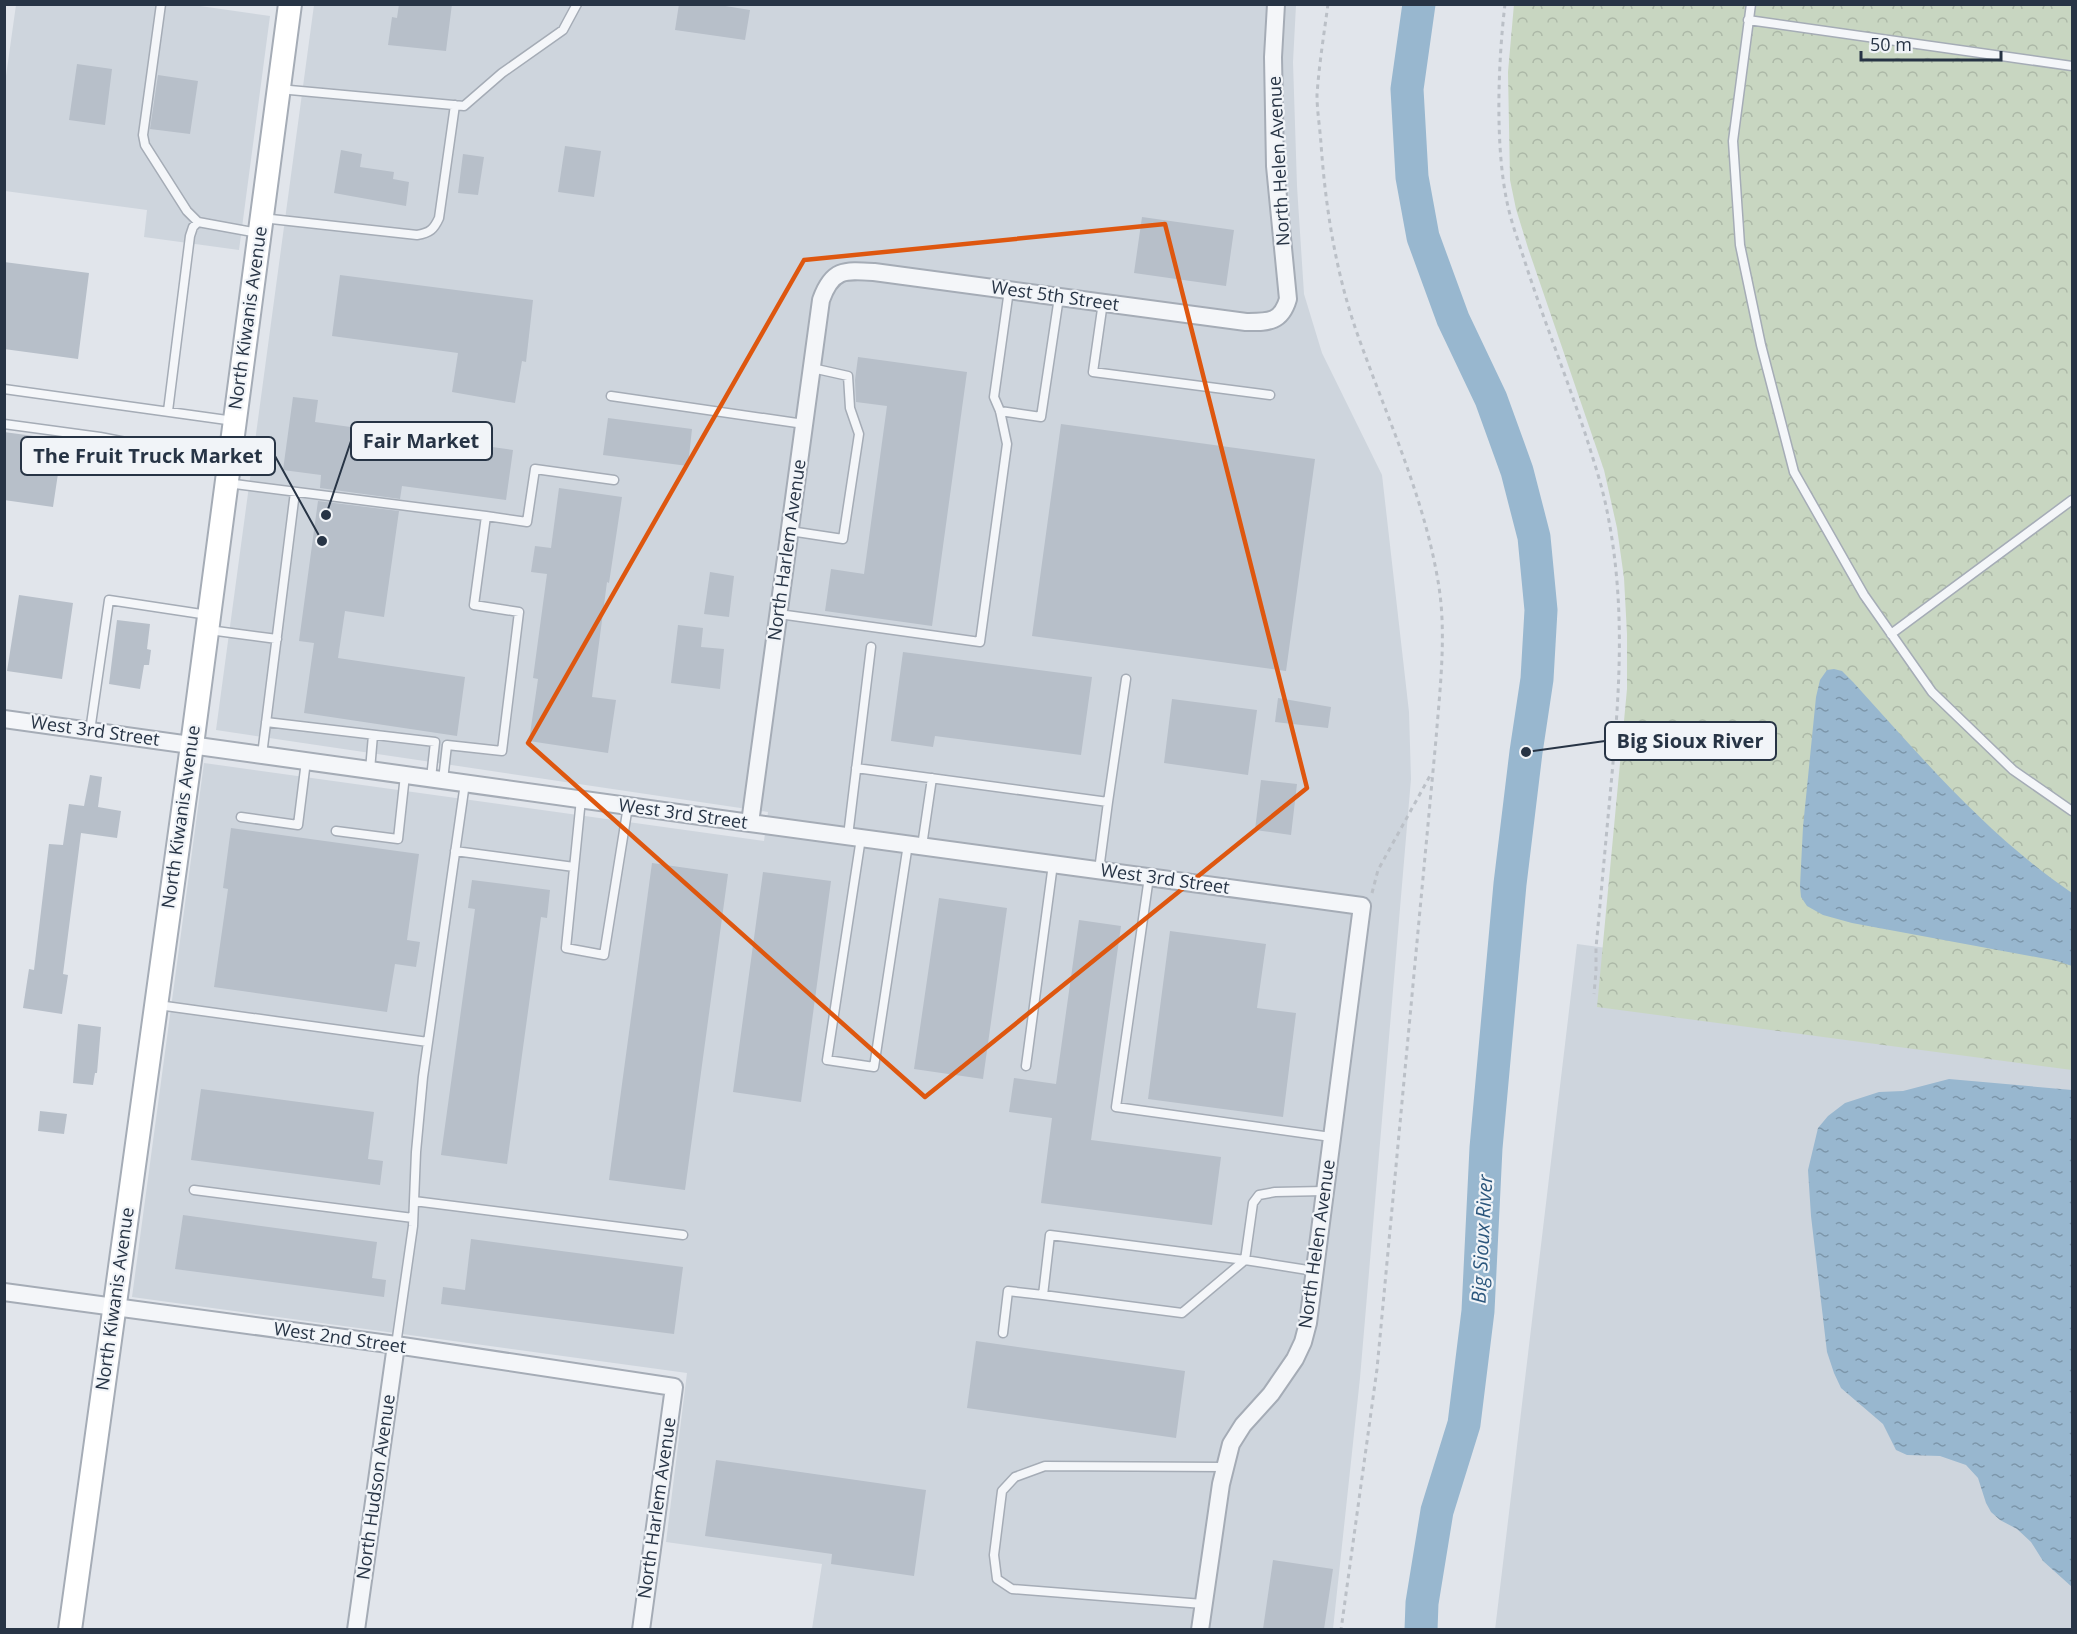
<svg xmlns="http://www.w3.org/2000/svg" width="2077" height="1634" font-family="'Open Sans',sans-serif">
  <defs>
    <pattern id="forest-crowns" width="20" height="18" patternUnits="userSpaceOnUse" patternTransform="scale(1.5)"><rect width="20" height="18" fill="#c8d6c1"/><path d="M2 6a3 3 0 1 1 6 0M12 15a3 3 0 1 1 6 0" fill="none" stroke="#acb8a7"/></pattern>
    <pattern id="water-ripples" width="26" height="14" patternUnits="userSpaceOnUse" patternTransform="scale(1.5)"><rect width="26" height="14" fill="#98b7cf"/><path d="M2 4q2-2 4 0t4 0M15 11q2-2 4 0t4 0" fill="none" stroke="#7c96aa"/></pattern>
  </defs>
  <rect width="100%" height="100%" fill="#e1e5eb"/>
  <!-- built -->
  <path fill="#ced5dd" d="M186,4L270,16L239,250L144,237L147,210L5,191L4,90L16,5Z
    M314,5H1296L1293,62L1297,186L1304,294L1322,353L1382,475L1409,712L1411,779L1360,1378L1333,1629H812L822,1564L666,1542L687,1373L132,1297L204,763L764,841L768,812L216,730Z
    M1577,944L2072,1011V1629L1495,1630Z"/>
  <!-- forest -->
  <path fill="url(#forest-crowns)" d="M1514,4L2072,5V1070L1597,1007L1627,689V634L1624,578L1617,528L1604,470L1528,248L1516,209L1510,180L1508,72Z"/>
  <!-- water -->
  <path fill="url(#water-ripples)" d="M1834,669L1842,671L1853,682C1921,757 1988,836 2072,893V966L2057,961L1852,923L1823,915L1807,906L1801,897L1800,886L1803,827L1816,697L1820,680L1827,670Z
    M1949,1079L2072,1090V1587L2043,1561L2031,1542L2017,1529L2000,1520L1991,1512L1986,1503L1978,1478L1966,1465L1940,1456L1907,1455L1896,1450L1883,1424L1841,1388L1834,1373L1827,1352L1811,1216L1808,1170L1818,1128L1828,1116L1845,1103L1879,1092L1903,1091Z"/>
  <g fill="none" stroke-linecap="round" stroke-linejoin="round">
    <!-- river -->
    <path stroke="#98b7cf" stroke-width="33" d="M1419,4L1407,89L1412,177L1423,237L1453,319L1491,399L1517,471L1534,537L1541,610L1537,679L1526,752L1510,884L1486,1148L1478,1311L1464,1424L1437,1511L1422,1603L1421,1630"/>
  </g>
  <!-- building -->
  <path fill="#b7bfc9" d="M399,4H452L446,51L388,45L392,17L397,18Z
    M679,4H713L750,10L745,40L675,30Z
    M77,64L112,69L105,125L69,120Z
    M158,75L198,81L190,134L150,129Z
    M565,146L601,151L594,197L558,192Z
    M341,150L362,154L360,167L394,172L393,179L409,182L406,206L334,193Z
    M463,154L484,157L478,195L458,193Z
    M1142,217L1234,230L1226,286L1134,273Z
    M4,262L89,273L78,359L4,349Z
    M340,275L533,300L526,362L522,361L515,403L452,392L458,353L332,336Z
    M858,357L967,372L932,626L825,611L831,569L864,574L887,406L856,402L855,380Z
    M293,397L318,400L315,422L513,450L506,500L402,486L400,499L320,488L321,475L283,470Z
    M608,418L692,429L688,466L603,455Z
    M1061,424L1315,459L1286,671L1032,636Z
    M4,432L63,440L53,507L4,500Z
    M559,488L622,497L609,583L607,582L592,697L616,700L608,753L529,741L538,679L533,678L547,574L531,572L535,546L551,548Z
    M318,501L399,511L384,617L345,611L338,658L465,677L457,736L304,713L314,643L299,641Z
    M710,572L734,576L729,617L704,614Z
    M19,595L73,603L62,679L7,671Z
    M117,620L150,624L147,649L151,650L149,665H144L140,689L109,684Z
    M678,625L703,628L701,647L724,649L720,689L671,683Z
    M903,652L1092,677L1081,755L935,736L933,747L891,741Z
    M1278,698L1331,707L1328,728L1275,722Z
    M1172,699L1257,710L1248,775L1164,763Z
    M90,775L102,777L98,807L121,811L117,838L81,833L63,974L68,975L62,1014L23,1008L29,969L34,970L49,844L63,845L69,804L84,806Z
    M1261,780L1297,784L1291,835L1255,830Z
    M231,828L419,854L407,940L420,942L416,967L395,964L387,1012L214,987L228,889L223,888Z
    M652,863L728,874L685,1190L609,1180Z
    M763,872L831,881L801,1102L733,1092Z
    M472,880L550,890L547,918L541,917L507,1164L441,1155L475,909L468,908Z
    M939,898L1007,908L983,1079L914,1069Z
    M1079,920L1121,926L1091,1140L1221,1157L1212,1225L1041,1203L1052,1118L1009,1112L1014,1078L1056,1084Z
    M1170,931L1266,944L1257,1008L1296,1013L1283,1117L1148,1099Z
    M78,1024L101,1027L97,1073H95L93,1085L73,1083Z
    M201,1089L374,1112L368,1159L383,1161L380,1185L191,1160Z
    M40,1111L67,1114L64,1134L38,1131Z
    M183,1215L377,1242L372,1278L386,1280L384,1297L175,1269Z
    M471,1239L683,1267L674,1334L441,1304L443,1287L465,1290Z
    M976,1341L1185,1371L1176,1438L967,1408Z
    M716,1460L926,1490L914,1576L831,1564L832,1554L705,1536Z
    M1273,1560L1333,1569L1324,1629H1263Z"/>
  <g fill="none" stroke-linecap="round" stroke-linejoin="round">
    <defs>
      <path id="lane" d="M161,4L143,135L145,145L187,211L198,222L258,233
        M1751,4L1733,141L1740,245L1761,345L1794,472L1864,595L1932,692L2013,770L2072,811
        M1748,20L2072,66
        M279,89L464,106L502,73L563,30L577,4
        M262,218L417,235C430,233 434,229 439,218L455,105
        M1103,302L1093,372L1270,395
        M4,389L234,421
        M611,396L804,424
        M168,411L190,236L193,227L198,222
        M1000,411L1041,417L1059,297
        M4,424L100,437L229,462
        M227,483L486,516L474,605L519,612L502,751L447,745L443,780
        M486,516L527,522L535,469L614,480
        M790,531L843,539L859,434L850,408L848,376L812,368
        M779,614L980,642L1007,444L1000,411L994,397L1009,290
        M209,630L277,639
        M1891,634L2072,500
        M266,722L435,742L431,778
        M90,731L109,600L208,615
        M262,755L295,492
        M856,768L1108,802L1099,870
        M370,770L373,735
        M581,799L566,948L604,955L628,806
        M1108,802L1126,679
        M241,817L298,825L306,761
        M336,831L398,839L405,775
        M848,836L871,647
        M861,838L827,1060L874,1067L908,844
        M922,846L932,778
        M455,851L574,867
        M1149,877L1116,1107L1331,1137
        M158,1005L428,1042
        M1026,1066L1053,864
        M194,1190L413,1218
        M414,1201L683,1235
        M1050,1235L1245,1260L1182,1313L1043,1295Z
        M1314,1271L1245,1260L1253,1203L1259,1195L1275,1192L1324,1191
        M1003,1333L1008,1291L1043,1295
        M396,1345L413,1226L416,1152L423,1077L465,783
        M1203,1604L1012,1589L997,1579L994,1555L1002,1491L1015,1477L1045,1466L1224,1467"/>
      <path id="street" d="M4,719L750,823L1362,906L1308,1323L1303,1342L1295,1359L1271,1394L1243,1425L1231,1444L1221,1484L1200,1630
        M750,823L821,300C832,269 844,270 874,272L1246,322C1268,322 1281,323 1288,299L1275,166L1273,57L1276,4
        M4,1292L396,1345L674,1387L641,1630
        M356,1630L396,1345"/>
      <path id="secondary" d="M70,1630L192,745L290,4"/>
    </defs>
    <!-- lane casing -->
    <use href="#lane" stroke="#a5acb6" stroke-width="11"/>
    <!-- street casing -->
    <use href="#street" stroke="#a5acb6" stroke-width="20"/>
    <!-- secondary casing -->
    <use href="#secondary" stroke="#a5acb6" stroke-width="26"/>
    <!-- path -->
    <path stroke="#bbc0c7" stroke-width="3" stroke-dasharray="4.5 4.5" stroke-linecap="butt" d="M1328,4C1324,34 1319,65 1317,95C1317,111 1320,128 1321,144C1326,213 1337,280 1361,344C1389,422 1424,498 1438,581C1447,632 1440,688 1436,739L1377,1369L1341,1630
      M1505,4C1498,63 1495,145 1507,202C1511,222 1519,243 1525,262C1544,321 1567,378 1586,436C1593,459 1601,482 1606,506C1626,601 1620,688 1611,785C1606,839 1601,894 1596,948V971L1594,994
      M1372,893L1378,870L1431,774"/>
    <!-- lane -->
    <use href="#lane" stroke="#f4f6f9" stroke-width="8"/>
    <!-- street -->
    <use href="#street" stroke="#f4f6f9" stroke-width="16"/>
    <!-- secondary -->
    <use href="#secondary" stroke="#fff" stroke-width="22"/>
  </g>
  <!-- marked area -->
  <path fill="none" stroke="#de570f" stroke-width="4.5" stroke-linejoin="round" d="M1165,224L1307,788L925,1097L528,743L804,260Z"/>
  <g text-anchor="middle" stroke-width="4.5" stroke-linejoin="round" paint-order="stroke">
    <!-- street labels -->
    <g font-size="18" fill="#273445" stroke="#f1f4f8">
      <text transform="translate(1279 161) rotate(-93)" y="6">North Helen Avenue</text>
      <text transform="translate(1055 296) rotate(8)" y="6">West 5th Street</text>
      <text transform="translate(248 318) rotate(-82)" y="6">North Kiwanis Avenue</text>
      <text transform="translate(787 550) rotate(-82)" y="6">North Harlem Avenue</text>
      <text transform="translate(95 731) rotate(8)" y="6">West 3rd Street</text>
      <text transform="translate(683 814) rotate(8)" y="6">West 3rd Street</text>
      <text transform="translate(181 817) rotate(-82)" y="6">North Kiwanis Avenue</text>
      <text transform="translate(1165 879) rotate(8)" y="6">West 3rd Street</text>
      <text transform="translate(1317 1244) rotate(-82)" y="6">North Helen Avenue</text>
      <text transform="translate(115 1299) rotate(-82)" y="6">North Kiwanis Avenue</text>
      <text transform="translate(340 1338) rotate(8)" y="6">West 2nd Street</text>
      <text transform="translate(376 1487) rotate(-82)" y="6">North Hudson Avenue</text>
      <text transform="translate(657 1508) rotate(-82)" y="6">North Harlem Avenue</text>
    </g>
    <!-- water labels -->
    <g font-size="20" font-style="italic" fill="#2c577d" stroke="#f1f4f8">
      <text transform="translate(1482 1239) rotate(-87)" y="7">Big Sioux River</text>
    </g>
  </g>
  <!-- callouts -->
  <path fill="none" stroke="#273445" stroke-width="2" d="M326 515L351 441M322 541L275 456M1526 752L1605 741"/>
  <g fill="#273445" stroke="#f1f4f8" stroke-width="2">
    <circle cx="326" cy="515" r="6"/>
    <circle cx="322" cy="541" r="6"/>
    <circle cx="1526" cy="752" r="6"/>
  </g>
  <g fill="#f1f4f8" stroke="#273445" stroke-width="2">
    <rect x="351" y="422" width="141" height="38" rx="6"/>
    <rect x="21" y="437" width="254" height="38" rx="6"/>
    <rect x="1605" y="722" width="171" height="38" rx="6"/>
  </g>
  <g font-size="20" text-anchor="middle" font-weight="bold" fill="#273445">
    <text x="421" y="448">Fair Market</text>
    <text x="148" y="463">The Fruit Truck Market</text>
    <text x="1690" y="748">Big Sioux River</text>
  </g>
  <!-- border -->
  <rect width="2077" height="1634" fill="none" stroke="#273445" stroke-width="12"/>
  <!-- scale -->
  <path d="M1861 51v9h140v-9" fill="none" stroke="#273445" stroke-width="3"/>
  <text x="1870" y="51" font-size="18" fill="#273445" stroke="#f1f4f8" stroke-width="4.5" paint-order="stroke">50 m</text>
</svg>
